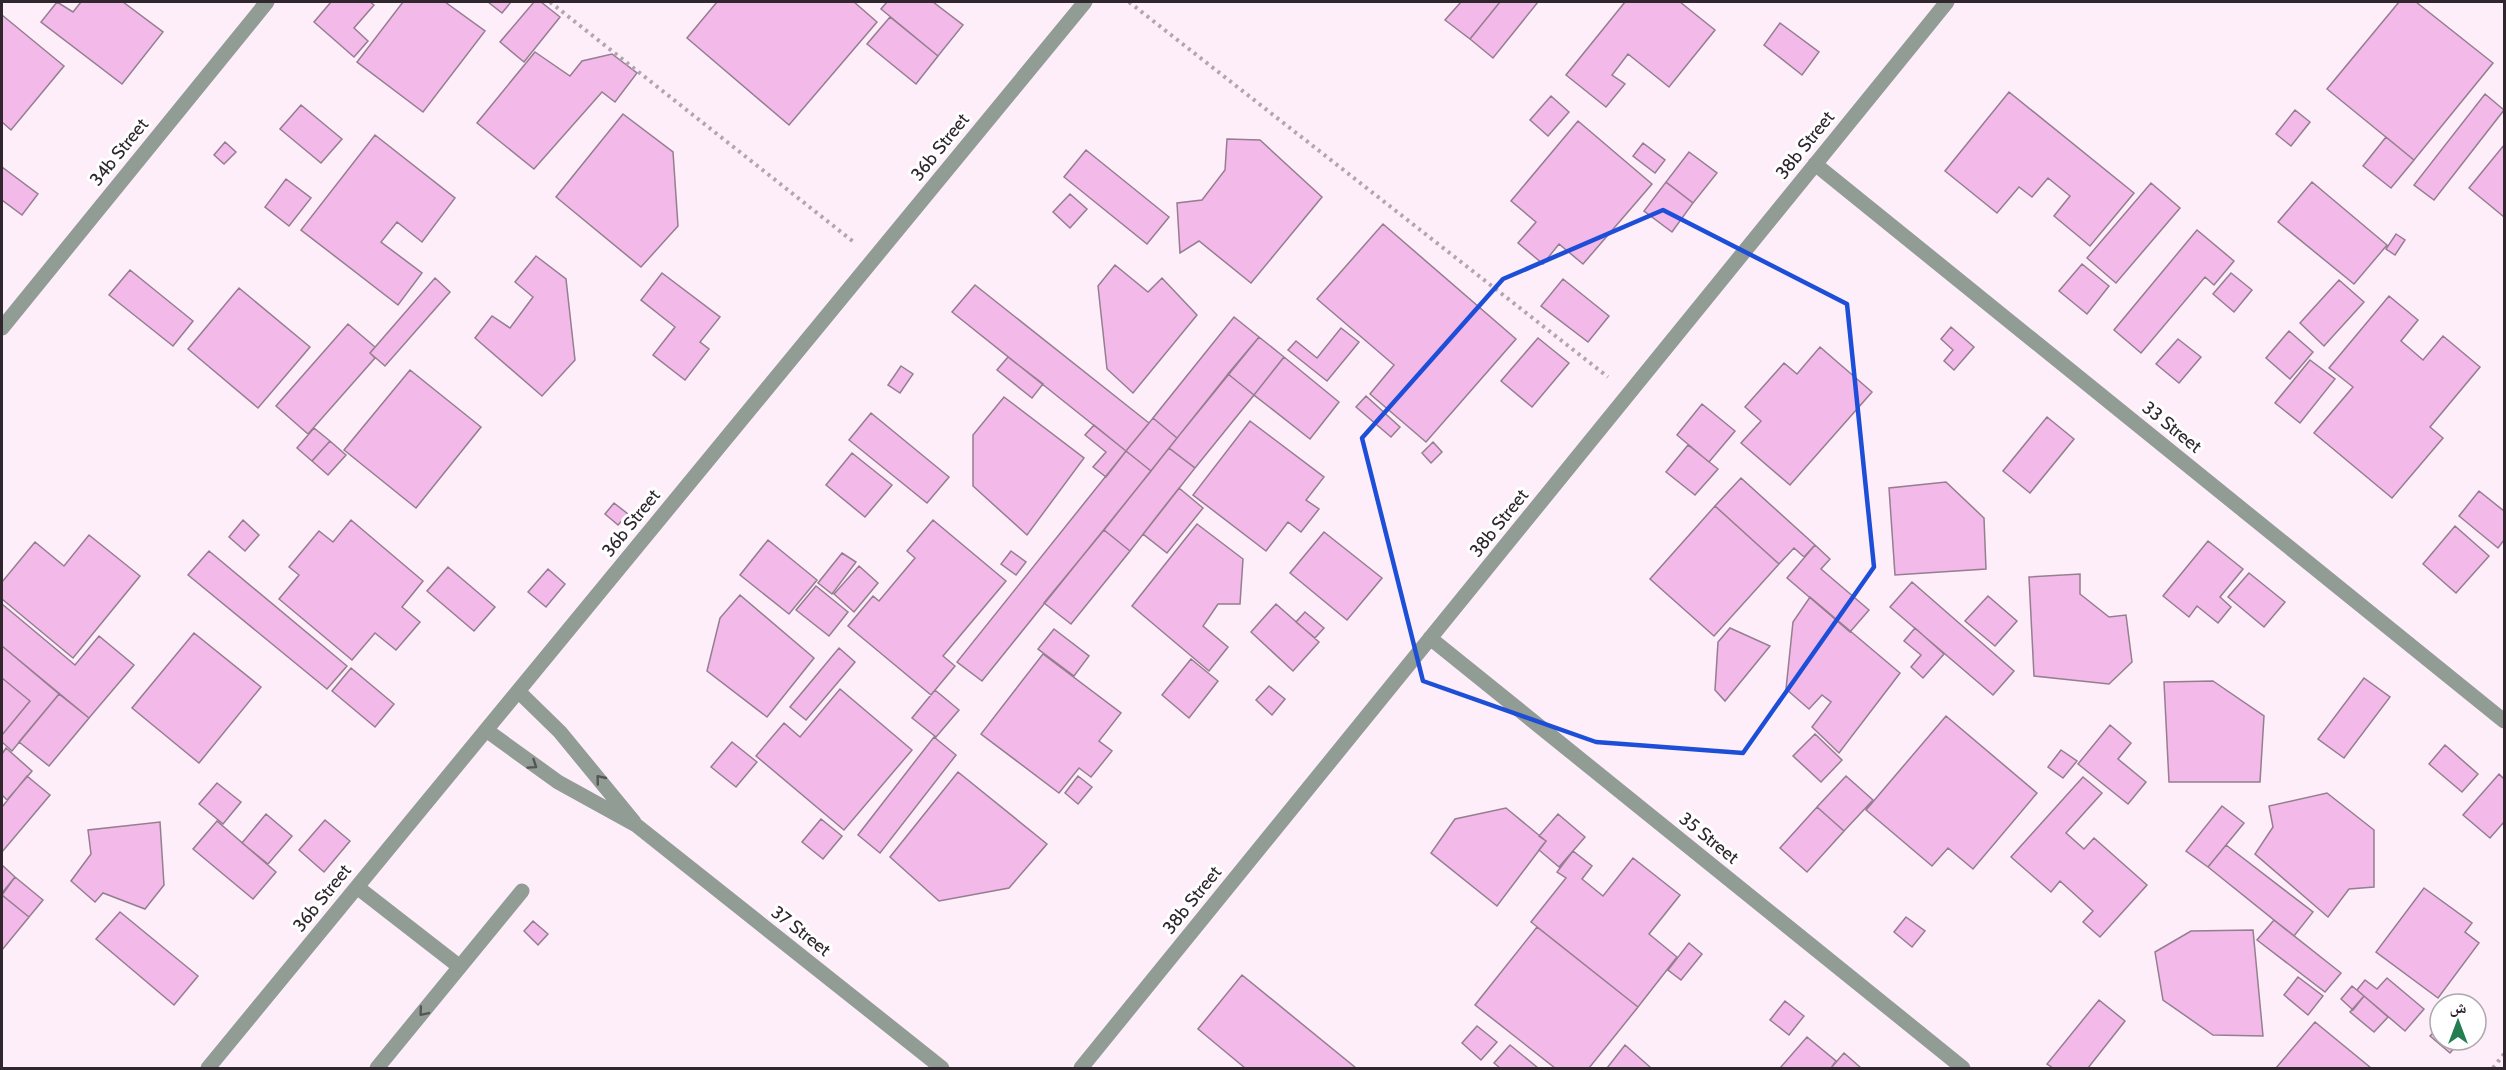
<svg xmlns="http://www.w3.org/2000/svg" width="2506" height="1070" font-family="Cabin,'Noto Naskh Arabic',sans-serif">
  <rect width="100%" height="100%" fill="#fdeefa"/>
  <!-- building -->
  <path fill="#f3b9e9" stroke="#947e90" stroke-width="1.5" d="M57,2L73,12L81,2H123L163,32L122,84L41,22Z
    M331,2H370L374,5L354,28L368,41L354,57L314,22Z
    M403,2H445L485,31L423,112L357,62Z
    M488,2H511L502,13Z
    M534,2H541L560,17L524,62L500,42Z
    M717,2H854L877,22L789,125L687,38Z
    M887,2H933L963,25L938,56L881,9Z
    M1461,2H1500L1470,39L1445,20Z
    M1500,2H1538L1493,58L1470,39Z
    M1625,2H1680L1715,30L1669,87L1628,54L1612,75L1625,84L1606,107L1566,75Z
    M2399,2H2416L2493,63L2414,160L2327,89Z
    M2,15L64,66L11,130L2,122Z
    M890,17L938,56L916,84L867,44Z
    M1780,23L1819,52L1802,75L1764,45Z
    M535,52L570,76L582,61L612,54L637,73L615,102L602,92L534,169L477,123Z
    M2009,92L2134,193L2090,246L2054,216L2070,196L2048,178L2032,197L2019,187L1997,213L1945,171Z
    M2485,94L2504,110L2434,200L2414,185Z
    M1551,96L1569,112L1548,136L1530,120Z
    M301,105L342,139L321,163L280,129Z
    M2295,110L2310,122L2291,146L2276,134Z
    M623,114L673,152L678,226L641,267L556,197Z
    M1578,121L1652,184L1583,264L1559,244L1543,264L1518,243L1536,222L1511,201Z
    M375,135L455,198L422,242L397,222L381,242L422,273L398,305L301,230Z
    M2386,137L2414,160L2391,188L2363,166Z
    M1227,139L1260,140L1322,197L1251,283L1199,241L1180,253L1177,203L1202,200L1225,170Z
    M225,142L236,152L224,164L214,155Z
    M1643,143L1665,160L1655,173L1633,156Z
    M2504,145V217L2469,188Z
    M1086,150L1169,217L1147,244L1064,177Z
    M1689,152L1717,173L1693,203L1666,182Z
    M2,167L38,194L22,215L2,200Z
    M286,179L311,198L289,226L265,207Z
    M1666,182L1693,203L1672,232L1644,211Z
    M2312,182L2387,245L2354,284L2278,222Z
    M2151,183L2180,208L2116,283L2087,258Z
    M1070,194L1087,209L1070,228L1053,212Z
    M1383,224L1516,339L1426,442L1370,394L1394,365L1317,299Z
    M2197,230L2234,261L2214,285L2205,277L2141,353L2114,330Z
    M2396,234L2405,240L2395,255L2386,249Z
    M536,256L566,279L575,360L542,396L475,338L492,316L510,328L533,297L515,282Z
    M2082,264L2109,286L2087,314L2059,291Z
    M1115,265L1148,292L1162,278L1197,315L1133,393L1107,369L1098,286Z
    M130,270L193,321L173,346L109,295Z
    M662,273L720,317L700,342L709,349L685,380L653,355L675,327L641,300Z
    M2231,273L2252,290L2234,312L2213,294Z
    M435,278L450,292L385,366L370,353Z
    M1563,279L1609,316L1588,342L1541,306Z
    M2339,280L2364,302L2324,346L2300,323Z
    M975,285L1149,423L1126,451L952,312Z
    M239,288L310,347L258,408L188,349Z
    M2389,296L2418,320L2401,341L2423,360L2443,336L2480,367L2430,427L2443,438L2392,498L2314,433L2353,387L2329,368Z
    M1234,317L1259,337L1177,438L1153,418Z
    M348,324L375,347L370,353L375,358L308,434L276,406Z
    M1951,327L1974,347L1954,370L1944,361L1953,350L1941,339Z
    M1341,328L1359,342L1327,381L1288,350L1296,341L1317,358Z
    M2289,331L2313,352L2290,379L2266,358Z
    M1259,337L1284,357L1254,395L1228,374Z
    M1538,338L1569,363L1532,407L1501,381Z
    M2178,339L2201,357L2179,383L2156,364Z
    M1820,347L1872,392L1790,485L1741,443L1761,421L1745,407L1784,363L1797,374Z
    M1008,357L1043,384L1032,398L997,370Z
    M1284,357L1339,402L1310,439L1254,395Z
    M2310,360L2335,379L2300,423L2275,403Z
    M901,366L913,374L900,393L888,385Z
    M410,370L481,427L416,508L344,450Z
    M1228,374L1254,395L1195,468L1169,448Z
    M1366,396L1400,427L1391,437L1356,407Z
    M1004,397L1084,458L1027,535L973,486V435Z
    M1702,404L1735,431L1709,462L1677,435Z
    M871,413L949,477L927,503L849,440Z
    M2047,417L2074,439L2030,493L2003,471Z
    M1153,418L1177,438L1151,471L1126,451Z
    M1250,421L1324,477L1306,500L1319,509L1301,532L1288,522L1266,551L1193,495Z
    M1094,425L1126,451L1106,477L1093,467L1106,452L1085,435Z
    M314,428L330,441L312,461L297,448Z
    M330,441L346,455L328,475L312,461Z
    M1433,442L1442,452L1431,463L1422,453Z
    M1688,445L1718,469L1695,495L1666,472Z
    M1169,448L1195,468L1130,551L1104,530Z
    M1126,451L1151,471L982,681L957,662Z
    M852,453L892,485L865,517L826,485Z
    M1741,478L1815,545L1804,557L1794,548L1779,564L1715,506Z
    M1946,482L1984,518L1986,569L1895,575L1889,488Z
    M1179,488L1203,508L1167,553L1143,534Z
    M2479,491L2504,511V540L2498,548L2459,516Z
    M614,503L628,514L618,525L605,514Z
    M1715,506L1779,564L1714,636L1650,579Z
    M243,520L259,535L245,551L229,537Z
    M351,520L423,581L402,607L420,622L396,650L375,633L352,660L279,599L299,575L289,567L319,531L333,542Z
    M933,520L1006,581L943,656L955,666L931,695L848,626L873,596L879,601L915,558L907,551Z
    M1197,524L1243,559L1240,604H1218L1203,626L1228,647L1209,671L1132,606Z
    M2455,526L2489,556L2456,593L2423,564Z
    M1104,530L1130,551L1071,624L1044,603Z
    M1324,532L1382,578L1347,620L1290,573Z
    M89,535L140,576L73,658L2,599V582L35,542L64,566Z
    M768,540L817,580L789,614L740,575Z
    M2208,541L2243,569L2220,597L2231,607L2218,623L2197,606L2189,617L2163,596Z
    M1815,545L1830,559L1821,569L1869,610L1850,632L1787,578Z
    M209,551L347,666L327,689L188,575Z
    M1011,551L1026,562L1016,575L1001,564Z
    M842,553L856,562L832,594L818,583Z
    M859,566L878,583L854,612L834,594Z
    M448,567L495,607L474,631L427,591Z
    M548,569L565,584L546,607L528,592Z
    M2249,573L2285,602L2264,627L2228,597Z
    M2080,574V594L2109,617L2126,615L2132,662L2109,684L2034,676L2029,577Z
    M1912,582L2014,671L1993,695L1890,607Z
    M816,586L848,612L829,636L796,610Z
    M740,595L814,658L767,717L707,671L720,618Z
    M1988,596L2017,621L1995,646L1965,621Z
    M1810,597L1900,673L1839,753L1812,727L1831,702L1822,695L1809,709L1786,689L1793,622Z
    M2,604L75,665L99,636L134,665L89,718L2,646Z
    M1276,604L1319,642L1293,671L1251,632Z
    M1305,612L1324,628L1315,638L1296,622Z
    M1730,628L1770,646L1725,701L1715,690L1718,642Z
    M1915,628L1944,654L1923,678L1911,667L1921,655L1904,641Z
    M1054,629L1089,656L1074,676L1038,649Z
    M194,633L261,687L199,763L132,708Z
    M2,646L59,694L12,751L2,742V735L30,701L2,678Z
    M839,648L855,662L806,720L790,707Z
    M1043,654L1121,713L1099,741L1112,751L1091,777L1079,768L1059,793L981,734Z
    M1191,659L1218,681L1189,718L1162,695Z
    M351,668L394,704L375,727L332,691Z
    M2,678L30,701L2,735Z
    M2364,678L2390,697L2344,758L2318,739Z
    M2213,681L2264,716L2260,782H2169L2164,682Z
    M1269,686L1285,699L1272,715L1256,700Z
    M840,689L912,750L844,830L756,756L784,723L800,737Z
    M935,690L959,710L936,737L912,718Z
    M59,694L89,718L49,766L19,742Z
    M1946,716L2037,793L1973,869L1948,848L1932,866L1866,810Z
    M2110,725L2131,743L2118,759L2146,782L2128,804L2078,764Z
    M1815,734L1842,760L1821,782L1793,756Z
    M934,737L956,755L880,853L858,835Z
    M732,742L757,762L736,787L711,767Z
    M2445,745L2478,774L2462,792L2429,764Z
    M6,748L32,771L7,800L2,795V754Z
    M2061,750L2077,761L2063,778L2048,767Z
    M958,772L1047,844L1009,888L939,901L890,857Z
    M2499,774L2504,779V822L2490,838L2463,815Z
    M27,776L50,795L2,852V807Z
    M1078,776L1092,787L1078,804L1065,793Z
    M1846,776L1873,800L1844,831L1817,807Z
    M2083,777L2102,793L2066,833L2084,849L2094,838L2147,885L2100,937L2083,922L2093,911L2060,881L2051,892L2011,857Z
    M217,783L241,802L223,824L199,804Z
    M2327,793L2374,830V887L2349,889L2328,917L2255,854L2273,827L2269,806Z
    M2222,806L2244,823L2208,867L2186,851Z
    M1817,807L1844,831L1807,872L1780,848Z
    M1506,808L1546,841L1497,906L1431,853L1455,819Z
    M266,814L292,836L268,864L242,843Z
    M1558,814L1585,837L1559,867L1539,850L1546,841L1539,836Z
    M821,819L842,836L823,859L802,842Z
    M325,820L350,841L324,872L299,850Z
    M217,821L276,872L253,899L193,849Z
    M160,822L164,885L145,909L103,893L95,902L71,881L91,854L88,830Z
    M2226,845L2313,912L2294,936L2208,867Z
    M1573,851L1592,866L1582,879L1603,896L1633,858L1680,895L1649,934L1677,957L1638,1007L1531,922L1566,878L1557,872Z
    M2,865L15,877L2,893Z
    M15,877L43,900L29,917L2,895Z
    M2424,888L2472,923L2465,932L2479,943L2438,998L2376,952Z
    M2,895L29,917L2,950Z
    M120,912L198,976L174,1005L96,939Z
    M1906,917L1925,931L1912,947L1894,932Z
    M2274,920L2341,973L2325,992L2257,940Z
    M533,921L548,934L538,945L524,931Z
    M1537,927L1638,1007L1589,1068H1555L1475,1005Z
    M2253,930L2263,1036L2213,1035L2163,1000L2155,952L2191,931Z
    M1689,943L1702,954L1681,980L1668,970Z
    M1242,975L1356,1068H1245L1198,1029Z
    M2298,977L2323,996L2308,1015L2284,995Z
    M2387,978L2424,1009L2405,1031L2357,990L2365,980L2377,989Z
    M2352,986L2364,996L2353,1010L2341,999Z
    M2364,996L2388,1017L2374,1032L2350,1012Z
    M2099,1000L2125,1021L2088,1068H2053L2047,1064Z
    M1785,1001L1804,1016L1789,1035L1770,1020Z
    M2315,1022L2371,1068H2276Z
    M1477,1026L1497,1042L1481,1060L1462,1043Z
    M2437,1029L2440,1040H2450L2456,1046L2450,1053L2430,1036Z
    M1807,1037L1836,1061L1831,1068H1780Z
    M1510,1045L1538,1068H1500L1494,1063Z
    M1625,1045L1650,1067L1648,1068H1607Z
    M1844,1053L1861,1068H1831Z"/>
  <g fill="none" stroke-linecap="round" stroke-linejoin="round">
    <!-- path -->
    <path stroke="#b2a5b0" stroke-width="4" stroke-dasharray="3 4.5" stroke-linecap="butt" d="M550,2L855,243
      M1129,2L1608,377
      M2493,1068L2504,1054"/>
    <!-- minor -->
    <path stroke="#919c95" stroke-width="15" d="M1815,164L2504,721
      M2,328L267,2
      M1430,638L1963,1068
      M518,691L560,732L634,822
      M486,730L558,782L636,825L942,1068
      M357,887L460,967
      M208,1068L1085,2
      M377,1068L522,891
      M1081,1068L1947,2"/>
  </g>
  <!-- one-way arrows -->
  <defs><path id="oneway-chevron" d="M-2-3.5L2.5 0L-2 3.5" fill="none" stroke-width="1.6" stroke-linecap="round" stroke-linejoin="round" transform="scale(1.5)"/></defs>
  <g stroke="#565557">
    <use href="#oneway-chevron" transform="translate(533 765) rotate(34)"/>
    <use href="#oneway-chevron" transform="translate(600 779) rotate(-129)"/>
    <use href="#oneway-chevron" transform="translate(423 1012) rotate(130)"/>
  </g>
  <!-- marked area -->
  <path fill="none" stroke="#1d4ed8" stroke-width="4.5" stroke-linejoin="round" d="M1663,210L1847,304L1874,567L1743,753L1596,742L1423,681L1362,438L1503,279Z"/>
  <g text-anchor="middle" stroke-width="6" stroke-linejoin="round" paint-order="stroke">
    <!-- street labels -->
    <g font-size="18" fill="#2f262e" stroke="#fff">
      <text transform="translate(1805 145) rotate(-51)" y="6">38b Street</text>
      <text transform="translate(940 147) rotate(-51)" y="6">36b Street</text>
      <text transform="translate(119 152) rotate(-51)" y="6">34b Street</text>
      <text transform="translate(2172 427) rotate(39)" y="6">33 Street</text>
      <text transform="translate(631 523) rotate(-51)" y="6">36b Street</text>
      <text transform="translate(1499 523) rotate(-51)" y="6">38b Street</text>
      <text transform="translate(1709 838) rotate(39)" y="6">35 Street</text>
      <text transform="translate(322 898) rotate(-51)" y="6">36b Street</text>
      <text transform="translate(1192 900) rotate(-51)" y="6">38b Street</text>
      <text transform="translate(801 931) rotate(38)" y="6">37 Street</text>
    </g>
  </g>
  <!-- border -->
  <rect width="2506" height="1070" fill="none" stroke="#2f262e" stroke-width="6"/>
  <!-- north arrow -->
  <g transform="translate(2458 1022)"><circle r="28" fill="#ffffff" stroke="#aca8ab" stroke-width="1.5"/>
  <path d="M0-4.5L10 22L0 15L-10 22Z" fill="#257e52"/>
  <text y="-9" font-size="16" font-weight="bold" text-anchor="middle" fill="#2f262e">ش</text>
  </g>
</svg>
